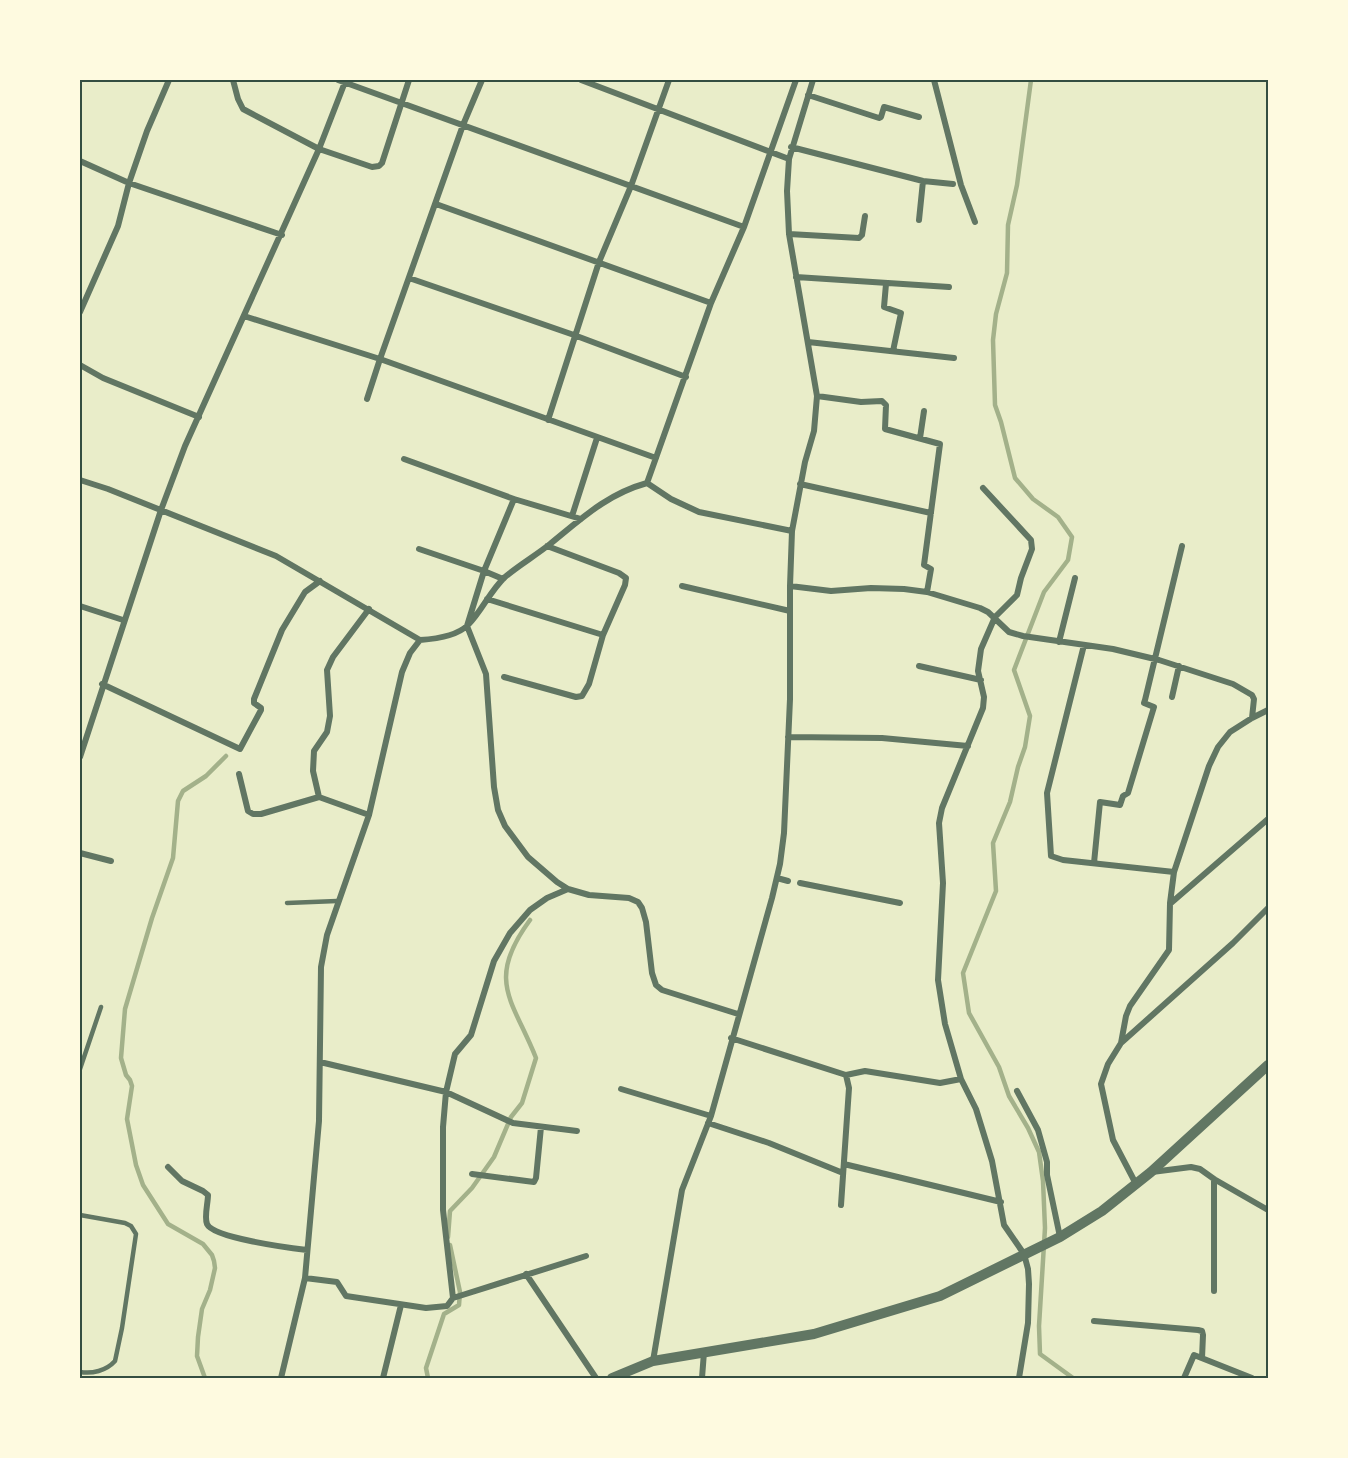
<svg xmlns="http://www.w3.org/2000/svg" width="1348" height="1458" font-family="Manrope,sans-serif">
  <rect width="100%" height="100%" fill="#e9edc9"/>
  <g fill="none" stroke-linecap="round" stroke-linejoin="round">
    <!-- stream -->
    <path stroke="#a3b18a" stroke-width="4.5" d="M1031,80L1017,185L1008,225L1007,273L996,314L993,340L995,405L1001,422L1015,478L1033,499L1058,517L1072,537L1068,560L1044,592L1014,670L1030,716L1025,747L1018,767L1010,802L993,843L996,891L963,973L969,1013L999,1067L1009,1096L1028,1128L1039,1152L1043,1181L1045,1228L1039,1326L1040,1354L1073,1378
      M448,1237L450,1211L472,1188L494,1157L511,1117L522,1103L536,1058C513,1000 485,981 530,920
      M205,1378L197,1356L198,1337L202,1309L210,1290L215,1268L214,1261L212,1255L203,1244L168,1224L143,1185L136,1165L127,1119L132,1086L130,1080L126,1075L121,1058L125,1009L152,918L173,858L178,801L183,791L206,776L226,756
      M428,1378L426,1368L444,1314L459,1305L460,1292L450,1245"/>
    <!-- service -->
    <path stroke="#617663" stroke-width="4.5" d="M287,903L337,901
      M80,1069L101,1007
      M80,1215L125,1223L131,1226L136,1234L122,1328L115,1361C106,1371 92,1374 80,1372"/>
    <!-- minor -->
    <path stroke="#617663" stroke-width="6" d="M233,80L238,99L243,109L319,149L372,167L379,166L382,163L409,80
      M338,80L744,227
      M482,80L463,125L380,359L656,458
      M581,80L789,159
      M934,80L961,185L975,222
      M808,95L879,118L881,117L884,107L919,117
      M791,147L923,181L953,184
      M80,161L129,183L282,235
      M436,204L711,303
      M919,220L923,181
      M789,234L859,238L862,235L865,216
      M796,277L949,287
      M409,278L574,335L686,377
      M886,284L884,307L901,313L893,351
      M80,312L118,226L129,183L147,131L169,80
      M244,316L380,359L367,399
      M808,342L954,358
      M80,365L103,378L199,417
      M817,396L861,402L882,401L886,405L885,429L940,444L924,565L931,569L927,592
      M548,420L599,262L631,186L669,80
      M920,438L924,411
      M404,459L514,499L581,519
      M80,480L108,489L276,556L420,640
      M647,483L711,303L744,227L796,80
      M800,484L931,513
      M983,488L1031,540L1032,549L1021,578L1017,595L995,617L981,649L978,671L984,697L983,708L942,808L939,823L943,883L938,980L945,1024L961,1079L976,1109L992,1161L1004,1225L1024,1254L1028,1269L1029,1284L1028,1323L1019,1378
      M514,499L484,571L467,626L486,674L494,787L498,810L505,826L528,857L557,882L568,889L589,895L629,898L638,902L642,908L646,922L652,973L656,985L662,990L738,1014
      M572,516L597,438
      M419,549L484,571L503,579
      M682,586L790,611
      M790,586L831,591L871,588L904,589L927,592L980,608L988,612L1009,632L1023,636L1113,649L1159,660L1233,684L1252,695L1254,699L1252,718
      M487,599L603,635
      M80,606L123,620
      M1059,642L1075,578
      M1084,645L1047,793L1051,856L1063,860L1174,872
      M919,666L981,680
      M504,677L576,697L582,696L589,684L603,635L625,585L626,578L619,573L547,546
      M102,684L240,749L261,710V708L254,703V699L282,630L305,592L320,581
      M1172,697L1179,666
      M788,737L882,738L968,746
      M80,757L161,510L185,446L319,149L345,82
      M239,774L248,811L253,814H261L319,797L369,815
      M319,797L313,771L314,751L327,732L330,716L327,670L333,657L369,609
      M80,853L111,861
      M1094,863L1100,802L1120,805L1123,796L1128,793L1154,707L1144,703L1145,700L1182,546
      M777,878L788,881
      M800,883L900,903
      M568,889L547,898L530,910L510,933L494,961L471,1035L455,1054L446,1092L513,1123L577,1131
      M1171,903L1268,819
      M731,1038L846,1075L865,1071L940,1083L961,1079
      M1121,1043L1126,1016L1130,1006L1169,950L1170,903L1174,872L1209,766L1218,747L1230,732L1252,718L1268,710
      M320,1062L446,1092L443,1127V1210L453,1298
      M621,1089L711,1116
      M1017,1091L1038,1130L1047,1162V1175L1060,1237
      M708,1123L769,1143L843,1173
      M844,1164L1001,1202
      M168,1167L182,1181L203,1191L208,1195C208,1203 204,1217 207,1224C213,1238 290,1248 307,1250
      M1152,1172L1191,1167L1200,1169L1214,1179L1268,1210
      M472,1174L534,1182L536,1178L541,1127
      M1214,1179V1291
      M1136,1184L1113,1140L1101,1084L1108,1064L1121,1043L1233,943L1268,908
      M841,1205L849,1088L846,1075
      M526,1274L596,1378
      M305,1278L337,1282L346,1296L426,1308L447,1306L453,1298L586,1256
      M1094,1321L1198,1330L1202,1331L1203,1335L1202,1358
      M653,1361L682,1190L711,1116L772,898L780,864L784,833L790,699V586L792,531L805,462L814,431L817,396L789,234L787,191L789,159L813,80
      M281,1378L305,1278L319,1121L321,967L327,935L369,815L402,672L410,653L420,640C435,639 457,636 468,625C482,611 490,591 505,577C519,565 535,556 550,544C581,519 607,494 647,483L671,499L699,512L792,531
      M383,1378L401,1305
      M702,1378L704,1352
      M1184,1378L1194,1355L1252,1378"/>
    <!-- tertiary -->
    <path stroke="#617663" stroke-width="10" d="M612,1378L653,1361L814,1334L940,1296L1060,1237L1102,1211L1151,1172L1268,1065"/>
  </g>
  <!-- border -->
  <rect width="1348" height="1458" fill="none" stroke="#fefae0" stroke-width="162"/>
  <rect x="81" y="81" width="1186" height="1296" fill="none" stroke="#344e41" stroke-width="2"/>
</svg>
